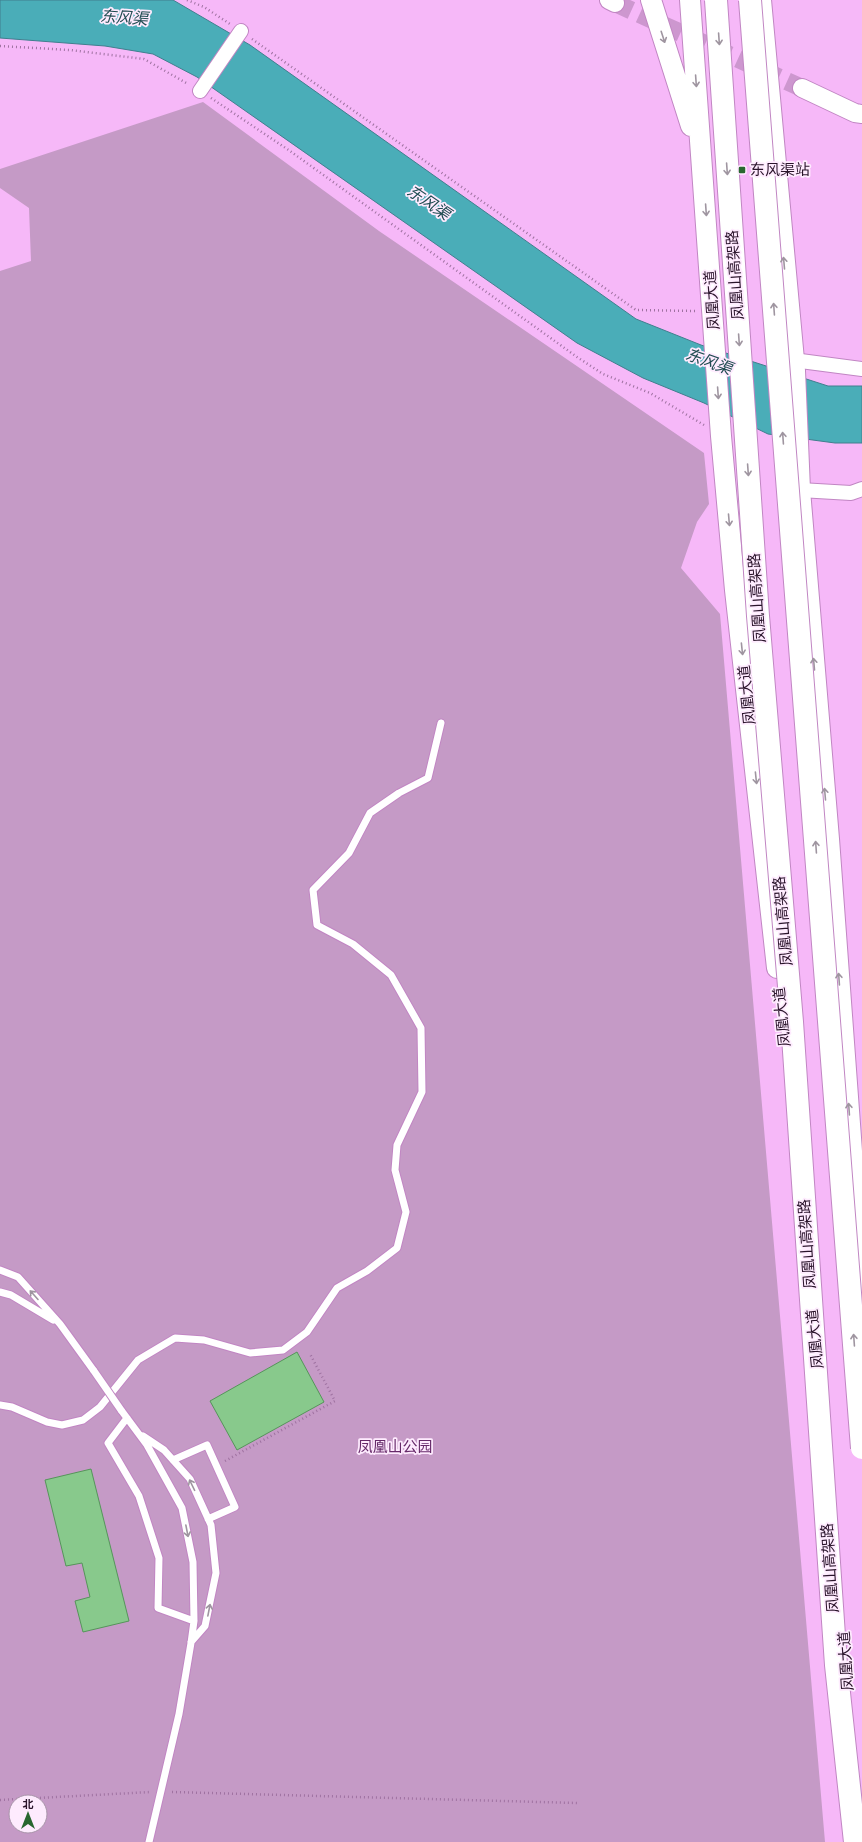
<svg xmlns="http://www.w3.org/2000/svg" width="862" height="1842" font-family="'Titillium Web','Noto Sans SC',sans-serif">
  <rect width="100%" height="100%" fill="#f6b8f8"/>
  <!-- green -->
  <path fill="#c59ac6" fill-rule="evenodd" d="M203,102L379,231L704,453L709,504L697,522L681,568L720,614L825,1842H0V271L31,261L29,208L0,188V169ZM16,1802H40V1826H16Z"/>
  <!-- water -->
  <path fill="#4aadb8" stroke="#407f8e" d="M0,0H173L250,45L636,319L701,345L828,386H862V443H835L768,434L704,403L643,378L577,343L197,77L153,54L105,46L0,38Z"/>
  <!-- building -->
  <path fill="#88c98c" stroke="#55955a" d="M297,1352L324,1402L237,1450L210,1401Z
    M91,1469L129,1621L83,1632L75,1601L90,1597L82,1563L66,1566L45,1480Z"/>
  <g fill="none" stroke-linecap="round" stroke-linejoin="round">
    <!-- tertiary-tunnel -->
    <path stroke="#cd97cf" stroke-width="18" stroke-dasharray="18 9" stroke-linecap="butt" d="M615,3L802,88"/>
    <defs>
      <path id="service" d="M0,1270L18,1277L60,1324L94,1371
        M0,1292L11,1295L53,1320
        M0,1405L12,1407L47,1422L62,1425L83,1420L100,1407L138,1360L175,1338L204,1340L250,1353L283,1350L307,1332L337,1288L367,1271L397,1248L406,1212L395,1170L397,1145L422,1092L421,1028L391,975L353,944L317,925L313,890L349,853L370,813L399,793L428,778L441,723
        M121,1410L147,1445L182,1508L193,1562L194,1621L191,1643L179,1714L149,1842
        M127,1418L108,1443L139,1496L159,1558L158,1608L194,1621
        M143,1436L164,1450L190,1479L211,1525L216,1573L205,1626L191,1642
        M173,1460L207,1445L235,1507L208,1519"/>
      <path id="minor" d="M200,91L241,31
        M793,360L862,369
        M800,490L851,493L862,489"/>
      <path id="tertiary" d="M609,0L615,3
        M802,88L855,113L862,114"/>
      <path id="secondary" d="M651,0L691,126
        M690,0L721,436L735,590L777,968
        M761,0L795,371L800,490L829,839L862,1287"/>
    </defs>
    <!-- service casing -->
    <use href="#service" stroke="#c186c3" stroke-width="9"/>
    <!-- minor casing -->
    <use href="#minor" stroke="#c186c3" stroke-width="16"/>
    <!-- tertiary casing -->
    <use href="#tertiary" stroke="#c186c3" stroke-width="20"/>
    <!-- secondary casing -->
    <use href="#secondary" stroke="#c186c3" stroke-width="22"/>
    <!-- path -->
    <path stroke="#9f72a1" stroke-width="2.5" stroke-dasharray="1 3" stroke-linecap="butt" d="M187,0L204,7L230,24
      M252,39L636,310L695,311
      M0,46L70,50L144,59L188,84
      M211,98L290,151L577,357L603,374L650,393L704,425
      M225,1461L335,1401L310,1354
      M172,1792L577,1803
      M0,1800L151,1792"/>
    <!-- service -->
    <use href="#service" stroke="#fff" stroke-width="7"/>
    <!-- minor -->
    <use href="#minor" stroke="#fff" stroke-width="14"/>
    <!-- tertiary -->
    <use href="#tertiary" stroke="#fff" stroke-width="18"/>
    <!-- secondary -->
    <use href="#secondary" stroke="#fff" stroke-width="20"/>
    <defs>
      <path id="service-bridge" d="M94,1371L121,1410"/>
      <path id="trunk-bridge" d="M716,0L758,616L792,1022L836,1665L855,1842
        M750,0L862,1448"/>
    </defs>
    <!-- service-bridge casing -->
    <use href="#service-bridge" stroke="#c186c3" stroke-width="9" stroke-linecap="butt"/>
    <!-- trunk-bridge casing -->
    <use href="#trunk-bridge" stroke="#c186c3" stroke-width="24" stroke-linecap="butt"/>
    <!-- service-bridge -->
    <use href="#service-bridge" stroke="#fff" stroke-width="7"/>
    <!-- trunk-bridge -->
    <use href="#trunk-bridge" stroke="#fff" stroke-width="22"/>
  </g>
  <!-- one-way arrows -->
  <defs><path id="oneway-shaft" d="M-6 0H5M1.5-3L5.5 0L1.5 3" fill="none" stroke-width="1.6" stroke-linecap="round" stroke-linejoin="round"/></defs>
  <g stroke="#9f95a0">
    <use href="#oneway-shaft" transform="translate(663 37) rotate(72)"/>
    <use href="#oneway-shaft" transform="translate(719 39) rotate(86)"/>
    <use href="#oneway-shaft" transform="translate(696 81) rotate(86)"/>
    <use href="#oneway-shaft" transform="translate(727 169) rotate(86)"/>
    <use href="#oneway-shaft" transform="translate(706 210) rotate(86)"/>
    <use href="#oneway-shaft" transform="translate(784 263) rotate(-95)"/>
    <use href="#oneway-shaft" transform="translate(774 309) rotate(-94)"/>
    <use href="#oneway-shaft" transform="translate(739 340) rotate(86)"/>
    <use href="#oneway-shaft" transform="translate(718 393) rotate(86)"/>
    <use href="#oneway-shaft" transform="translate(783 438) rotate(-94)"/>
    <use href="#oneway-shaft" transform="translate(748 470) rotate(86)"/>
    <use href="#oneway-shaft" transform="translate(729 520) rotate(85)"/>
    <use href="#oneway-shaft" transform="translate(742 649) rotate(84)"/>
    <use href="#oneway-shaft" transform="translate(814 664) rotate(-95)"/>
    <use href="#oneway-shaft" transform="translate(756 778) rotate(84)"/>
    <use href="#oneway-shaft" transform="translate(825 794) rotate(-95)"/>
    <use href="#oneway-shaft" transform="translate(816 847) rotate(-94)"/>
    <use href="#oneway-shaft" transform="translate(839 979) rotate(-94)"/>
    <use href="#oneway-shaft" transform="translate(849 1109) rotate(-94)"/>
    <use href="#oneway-shaft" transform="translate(34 1295) rotate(-132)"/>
    <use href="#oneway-shaft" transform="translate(854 1340) rotate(-94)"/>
    <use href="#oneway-shaft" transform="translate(192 1485) rotate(-116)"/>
    <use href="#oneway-shaft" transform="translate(187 1531) rotate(79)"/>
    <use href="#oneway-shaft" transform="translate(209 1610) rotate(-79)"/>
  </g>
  <!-- markers -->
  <rect fill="#296730" stroke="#feebfe" stroke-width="1.5" x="738" y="166" width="8" height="8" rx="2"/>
  <g text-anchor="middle" stroke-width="3.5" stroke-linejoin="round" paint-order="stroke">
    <!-- poi labels -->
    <g font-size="15" fill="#2a142b" stroke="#feebfe" text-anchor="start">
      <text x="750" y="175">东风渠站</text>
    </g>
    <!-- street labels -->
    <g font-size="15" fill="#2a142b" stroke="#feebfe">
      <text transform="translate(735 275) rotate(-94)" y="5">凤凰山高架路</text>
      <text transform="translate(712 300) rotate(-94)" y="5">凤凰大道</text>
      <text transform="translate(757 598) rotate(-94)" y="5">凤凰山高架路</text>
      <text transform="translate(747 695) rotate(-96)" y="5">凤凰大道</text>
      <text transform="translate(783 921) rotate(-95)" y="5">凤凰山高架路</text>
      <text transform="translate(782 1017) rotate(-96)" y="5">凤凰大道</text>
      <text transform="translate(807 1244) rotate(-94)" y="5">凤凰山高架路</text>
      <text transform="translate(815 1339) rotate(-96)" y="5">凤凰大道</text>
      <text transform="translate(830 1568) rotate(-94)" y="5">凤凰山高架路</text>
      <text transform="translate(846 1661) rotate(-94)" y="5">凤凰大道</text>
    </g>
    <!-- park labels -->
    <g font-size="15" fill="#662969" stroke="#feebfe">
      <text x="395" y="1452">凤凰山公园</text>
    </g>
    <!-- water labels -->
    <g font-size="16" font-style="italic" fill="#204c51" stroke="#feebfe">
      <text transform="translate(124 17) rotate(4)" y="6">东风渠</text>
      <text transform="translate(429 202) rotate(34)" y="6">东风渠</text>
      <text transform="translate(709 361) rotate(20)" y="6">东风渠</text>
    </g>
  </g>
  <!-- north arrow -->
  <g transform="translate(28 1814)"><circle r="19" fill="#feebfe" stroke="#a995aa"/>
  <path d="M0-3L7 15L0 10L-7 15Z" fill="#296730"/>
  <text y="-6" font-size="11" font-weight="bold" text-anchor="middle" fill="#2a142b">北</text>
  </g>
</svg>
